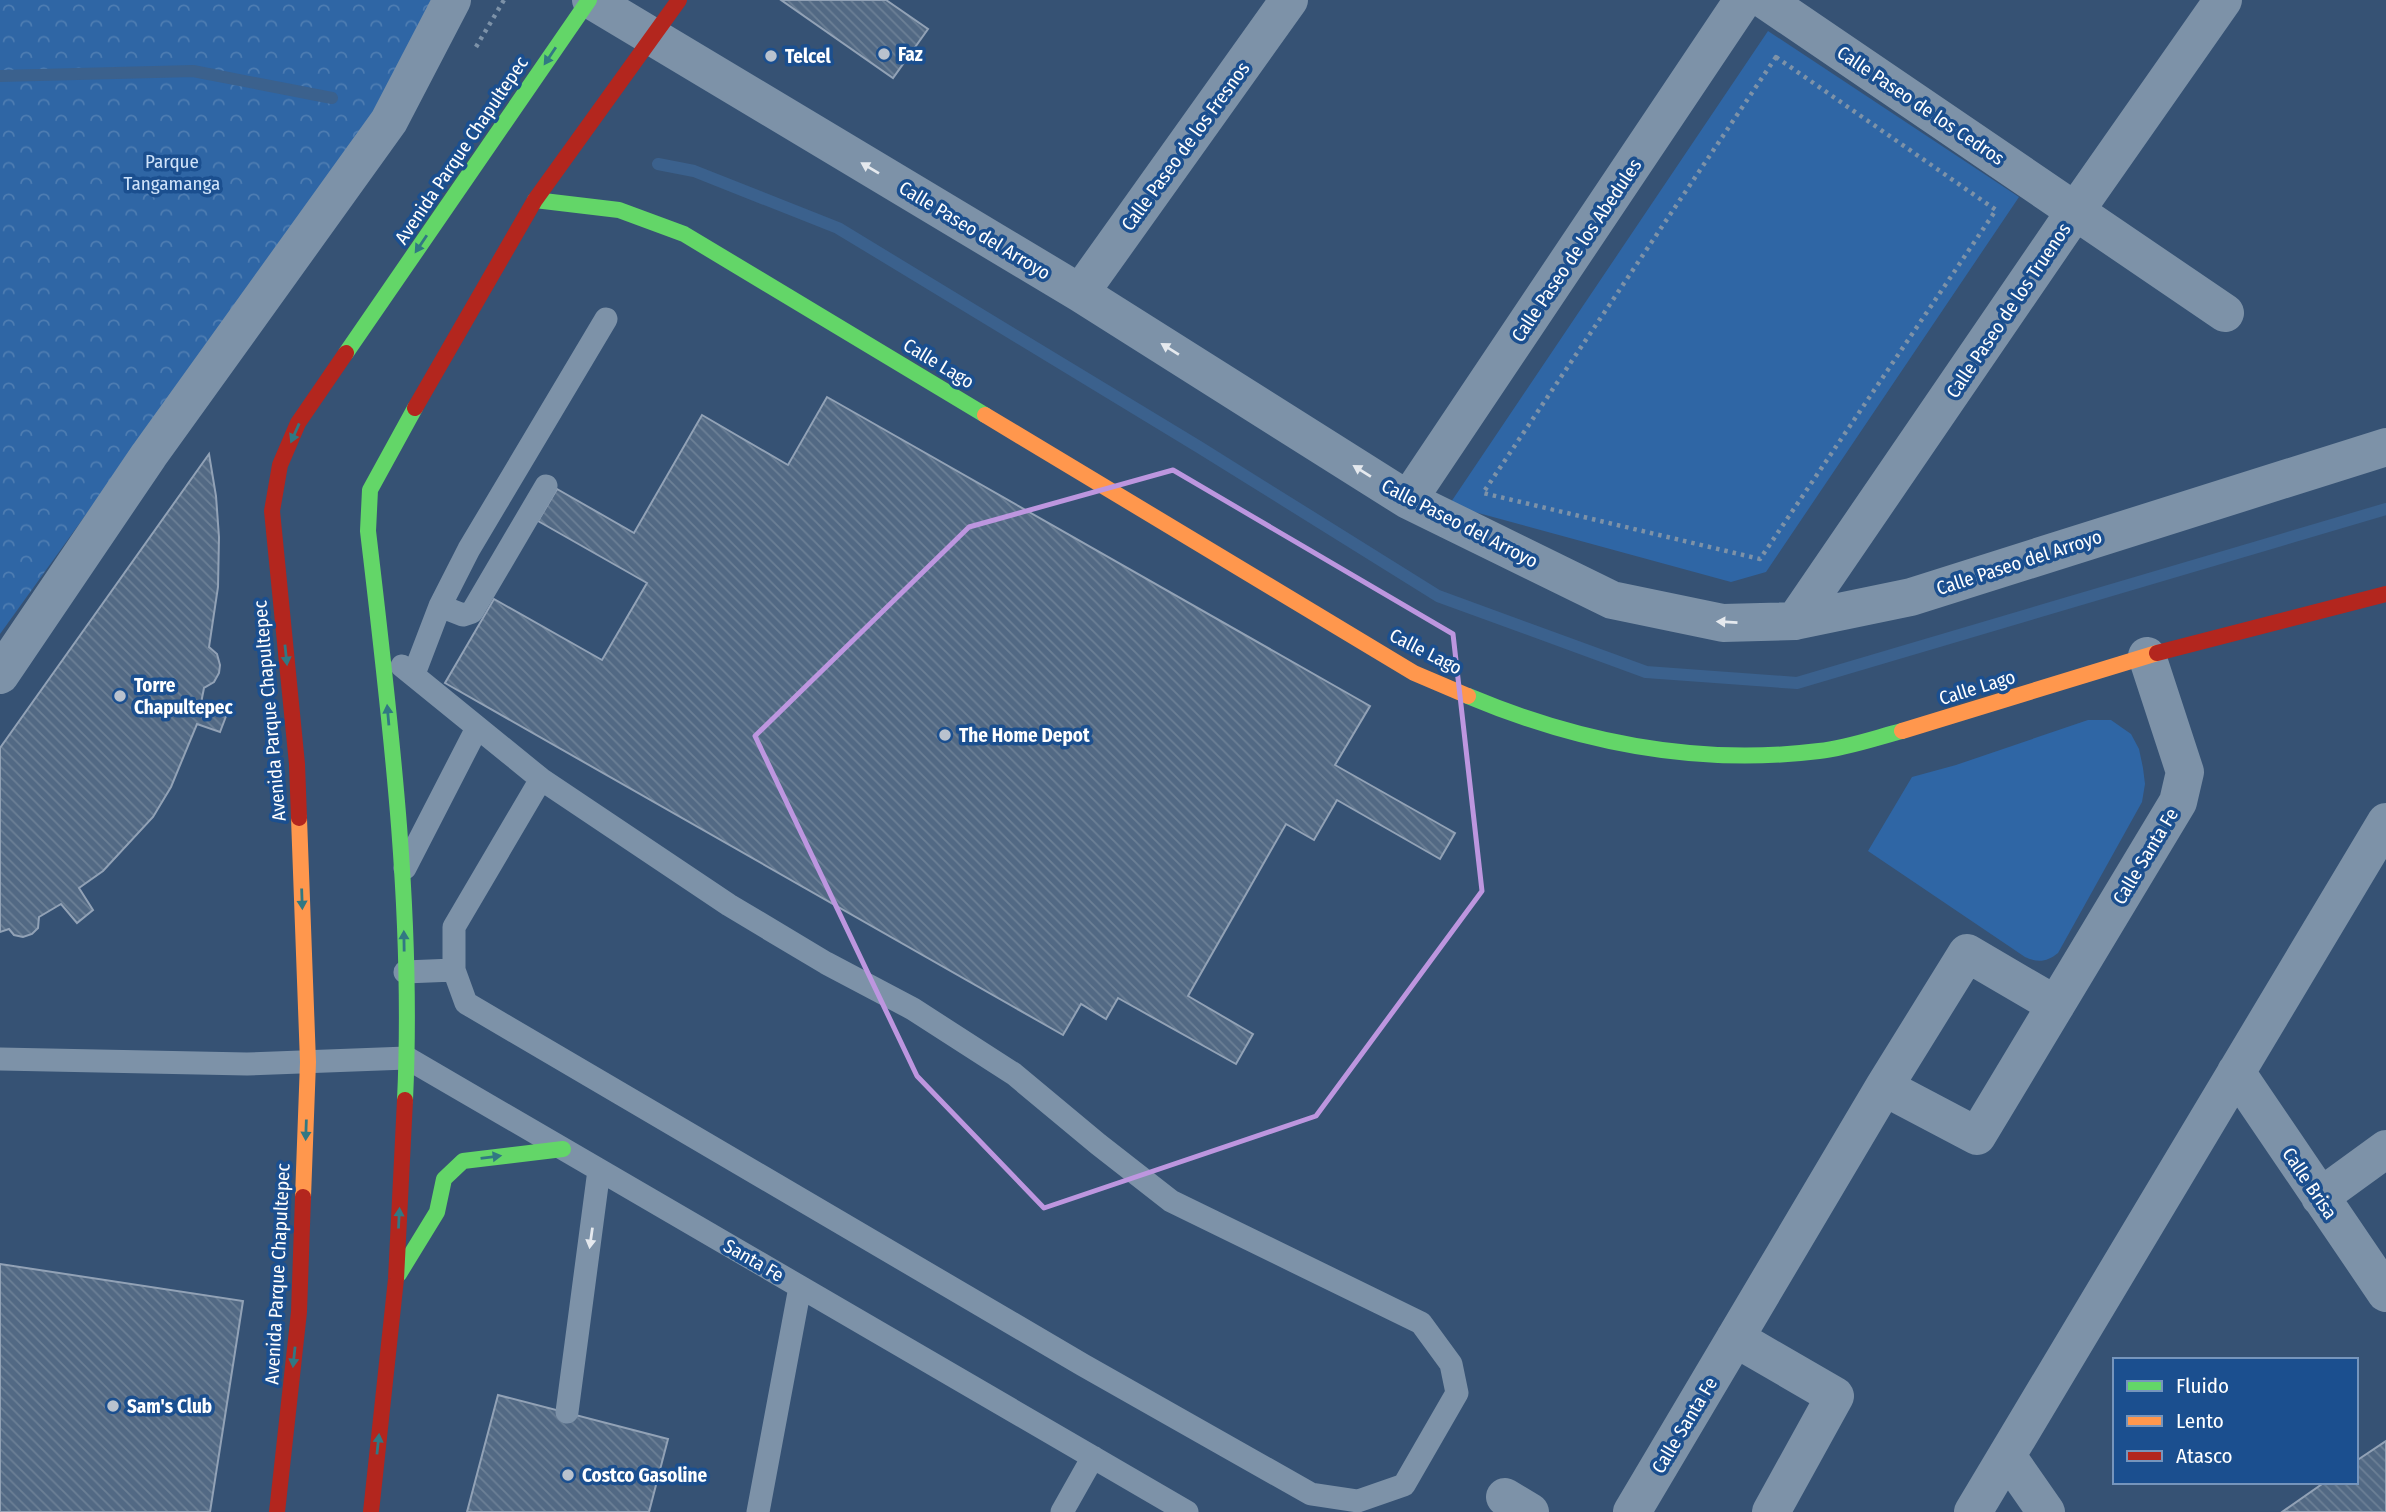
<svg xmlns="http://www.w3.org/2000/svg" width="2386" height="1512" font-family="'Fira Sans Condensed',sans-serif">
  <defs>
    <pattern id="forest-crowns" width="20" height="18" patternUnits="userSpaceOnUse" patternTransform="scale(1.75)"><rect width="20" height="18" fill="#2f66a5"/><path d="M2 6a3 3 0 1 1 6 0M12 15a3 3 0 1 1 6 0" fill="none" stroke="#4e7db2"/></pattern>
    <pattern id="building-back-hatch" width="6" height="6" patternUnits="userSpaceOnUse" patternTransform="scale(1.75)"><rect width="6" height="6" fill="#526984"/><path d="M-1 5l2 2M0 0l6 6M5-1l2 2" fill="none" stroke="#6c8096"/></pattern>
  </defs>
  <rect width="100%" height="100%" fill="#365274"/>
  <!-- green -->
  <path fill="#2f66a5" d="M1768,31L2019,197L1766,572L1731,582L1449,505Z
    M2088,720H2111L2131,734L2139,749L2143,768L2145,784L2142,802L2058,953C2047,962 2038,963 2025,957L1868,851L1912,777L1956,765Z"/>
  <!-- forest -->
  <path fill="url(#forest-crowns)" d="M0,0H456L0,634Z"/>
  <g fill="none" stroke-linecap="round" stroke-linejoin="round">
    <!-- stream -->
    <path stroke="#3b618d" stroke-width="12" d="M0,76L193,71L332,98
      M658,164L694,171L838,228L1199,447L1438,596L1646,672L1797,683L2386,509"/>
  </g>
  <!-- building -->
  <path fill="url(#building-back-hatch)" stroke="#92a2b6" stroke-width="2" d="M781,0H886L928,29L893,78Z
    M827,397L1370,706L1335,765L1455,833L1440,859L1337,800L1314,840L1286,824L1188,996L1253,1034L1236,1064L1118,998L1106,1019L1081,1004L1063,1035L445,683L494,599L602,660L647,583L538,521L557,489L634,533L702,415L788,465Z
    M209,454L216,496L219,537L218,587L209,647L217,654L220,665L219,673L214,682L204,688L201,703L228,711L220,732L197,724L171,787L153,817L103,871L79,888L93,910L77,923L61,904L39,917L38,928L32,934L23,937L14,935L9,929L0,932V748Z
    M0,1264L243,1301L210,1512H0Z
    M498,1395L668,1439L649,1512H467Z
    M2386,1441V1512H2282L2325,1482H2356V1461Z"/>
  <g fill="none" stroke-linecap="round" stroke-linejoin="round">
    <!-- path -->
    <path stroke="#7d92a8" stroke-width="4.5" stroke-dasharray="3.5 5" stroke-linecap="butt" d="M476,47L504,0
      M1776,57L1996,210L1760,559L1483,493Z"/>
    <!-- lane -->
    <path stroke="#7d92a8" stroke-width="23" d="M440,606L463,615L472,612L546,486
      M402,666L541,779
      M414,674L440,606L469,549L606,319
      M541,779L729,905L826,963L913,1009L1014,1074L1098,1144L1171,1201L1421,1323L1451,1364L1457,1393L1404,1485L1358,1501L1311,1494L1083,1365L466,1003L454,970V927Z
      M405,868L477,728
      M405,972L454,970
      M0,1059L247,1064L407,1058L1187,1512
      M567,1412L599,1170
      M758,1512L800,1287
      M1062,1512L1093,1457"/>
    <!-- street -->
    <path stroke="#7d92a8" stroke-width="38" d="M591,0L1080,293L1408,500L1612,600L1723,623L1795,621L1911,597L2386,447
      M1765,0L2225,313
      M1080,293L1289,0
      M1408,500L1743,0
      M1795,621L2076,210L2223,0
      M0,675L149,455L389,121L452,0
      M2236,1072L2386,1293
      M1884,1087L1977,1136L2178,802L2185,772L2147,656
      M2320,1197L2386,1149
      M1735,1338L1835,1396L1771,1512
      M2007,1456L2046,1512
      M1505,1497L1530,1512
      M1632,1512L1884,1087L1967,953L2056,1005
      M1973,1512L2386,822"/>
    <!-- fast -->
    <path stroke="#63d668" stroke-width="16" d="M535,200L619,210L684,234L985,415
      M346,353L589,0
      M1468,696C1580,743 1698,766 1819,751C1847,748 1875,738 1902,731
      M405,1100C414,910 390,719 368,531L370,490L415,408
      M399,1274L437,1212L444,1179L463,1161L563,1149"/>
    <!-- slow -->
    <path stroke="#ff974d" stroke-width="16" d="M985,415L1414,673L1468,696
      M1902,731L2157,653
      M299,818L308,1062L303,1197"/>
    <!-- jam -->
    <path stroke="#b3261e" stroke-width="16" d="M415,408L535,200L679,0
      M2157,653L2386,594
      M299,818L297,764L272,511L280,465L298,423L346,353
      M277,1512L299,1312L303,1197
      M371,1512L396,1279L405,1100"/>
  </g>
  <!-- one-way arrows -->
  <defs><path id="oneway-solid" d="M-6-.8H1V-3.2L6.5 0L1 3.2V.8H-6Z" transform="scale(1.75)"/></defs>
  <g fill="#317883">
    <use href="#oneway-solid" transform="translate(550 56) rotate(124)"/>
    <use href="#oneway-solid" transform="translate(421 244) rotate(124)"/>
    <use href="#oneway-solid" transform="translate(295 433) rotate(114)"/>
    <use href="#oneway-solid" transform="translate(286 655) rotate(84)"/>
    <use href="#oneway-solid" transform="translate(388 715) rotate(-95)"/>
    <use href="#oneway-solid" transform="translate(302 899) rotate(88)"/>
    <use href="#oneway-solid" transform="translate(404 941) rotate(-91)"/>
    <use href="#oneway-solid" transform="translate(306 1130) rotate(92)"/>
    <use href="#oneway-solid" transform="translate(491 1157) rotate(-7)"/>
    <use href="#oneway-solid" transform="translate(399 1218) rotate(-87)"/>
    <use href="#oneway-solid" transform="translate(294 1357) rotate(96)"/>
    <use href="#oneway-solid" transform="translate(378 1444) rotate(-84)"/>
  </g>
  <g fill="#e5e9ee">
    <use href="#oneway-solid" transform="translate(870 168) rotate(-149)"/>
    <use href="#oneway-solid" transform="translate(1170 349) rotate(-148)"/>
    <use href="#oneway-solid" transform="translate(1362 471) rotate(-148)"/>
    <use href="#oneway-solid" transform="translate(1727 622) rotate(-177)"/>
    <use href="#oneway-solid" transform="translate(591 1238) rotate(98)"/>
  </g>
  <!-- marked area -->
  <path fill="none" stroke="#bd96df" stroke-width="5" stroke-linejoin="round" d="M1173,470L1453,634L1482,891L1316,1116L1044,1208L917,1076L755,736L969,527Z"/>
  <!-- markers -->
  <g fill="#b9c2ce" stroke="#1b4f8f" stroke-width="2.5">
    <circle cx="884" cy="54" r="7"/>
    <circle cx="771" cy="56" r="7"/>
    <circle cx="120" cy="696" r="7"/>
    <circle cx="945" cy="735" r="7"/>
    <circle cx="113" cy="1406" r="7"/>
    <circle cx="568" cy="1475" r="7"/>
  </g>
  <g text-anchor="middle" stroke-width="7" stroke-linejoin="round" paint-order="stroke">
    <!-- poi labels -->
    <g font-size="19" font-weight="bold" fill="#fff" stroke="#1b4f8f" text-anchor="start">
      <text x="898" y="61">Faz</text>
      <text x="785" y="63">Telcel</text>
      <text x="134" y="692">Torre<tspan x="134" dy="22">Chapultepec</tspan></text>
      <text x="959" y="742">The Home Depot</text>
      <text x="127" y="1413">Sam's Club</text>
      <text x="582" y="1482">Costco Gasoline</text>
    </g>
    <!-- street labels -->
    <g font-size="19" fill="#fff" stroke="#1b4f8f">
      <text transform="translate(1921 105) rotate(34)" y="7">Calle Paseo de los Cedros</text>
      <text transform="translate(1185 146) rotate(-54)" y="7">Calle Paseo de los Fresnos</text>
      <text transform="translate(461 150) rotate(-56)" y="7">Avenida Parque Chapultepec</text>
      <text transform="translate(975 230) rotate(31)" y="7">Calle Paseo del Arroyo</text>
      <text transform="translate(1576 250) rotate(-56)" y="7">Calle Paseo de los Abedules</text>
      <text transform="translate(2008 310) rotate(-56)" y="7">Calle Paseo de los Truenos</text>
      <text transform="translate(939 363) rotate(31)" y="7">Calle Lago</text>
      <text transform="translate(1460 523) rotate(27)" y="7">Calle Paseo del Arroyo</text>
      <text transform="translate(2019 562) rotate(-18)" y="7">Calle Paseo del Arroyo</text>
      <text transform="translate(1426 651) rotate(27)" y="7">Calle Lago</text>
      <text transform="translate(1977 687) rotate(-17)" y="7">Calle Lago</text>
      <text transform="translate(269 711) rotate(-95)" y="7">Avenida Parque Chapultepec</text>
      <text transform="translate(2145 856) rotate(-59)" y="7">Calle Santa Fe</text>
      <text transform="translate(2310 1183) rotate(56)" y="7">Calle Brisa</text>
      <text transform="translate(754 1260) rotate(30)" y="7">Santa Fe</text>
      <text transform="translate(277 1274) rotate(-87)" y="7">Avenida Parque Chapultepec</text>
      <text transform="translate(1684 1425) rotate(-59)" y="7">Calle Santa Fe</text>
    </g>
    <!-- park labels -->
    <g font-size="19" fill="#cfe3fa" stroke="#1b4f8f">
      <text x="172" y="168">Parque<tspan x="172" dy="22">Tangamanga</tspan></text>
    </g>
  </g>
  <!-- legend -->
  <rect x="2113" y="1358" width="245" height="126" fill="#1b4f8f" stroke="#7695bc" stroke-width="2"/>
  <rect x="2127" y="1381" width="35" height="10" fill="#63d668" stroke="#7695bc" stroke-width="2"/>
  <text x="2176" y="1393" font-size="21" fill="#ffffff">Fluido</text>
  <rect x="2127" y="1416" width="35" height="10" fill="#ff974d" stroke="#7695bc" stroke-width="2"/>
  <text x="2176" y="1428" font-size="21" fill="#ffffff">Lento</text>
  <rect x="2127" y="1451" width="35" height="10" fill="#b3261e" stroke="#7695bc" stroke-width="2"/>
  <text x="2176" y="1463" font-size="21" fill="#ffffff">Atasco</text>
</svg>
